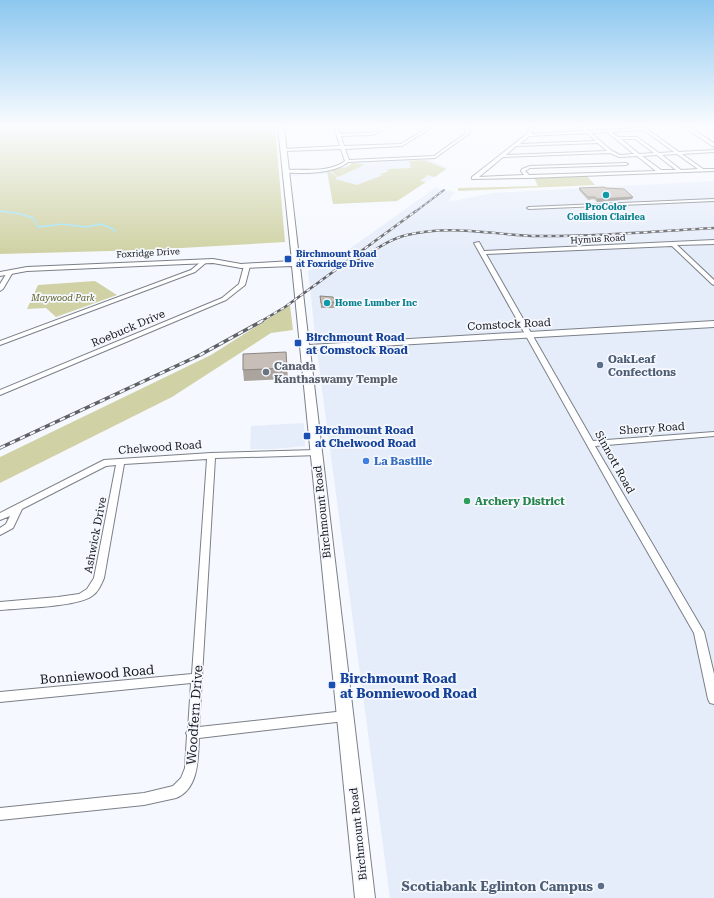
<svg xmlns="http://www.w3.org/2000/svg" width="714" height="898" font-family="'Roboto Serif',serif">
  <rect width="100%" height="100%" fill="#f5f8fe"/>
  <!-- built -->
  <path fill="#e6edfa" d="M424,160H430L448,168L397,201L333,204L327,174L291,176V172H294L341,169L352,163Z
    M714,181V898H390L317,352L308,271L334,260L435,188L454,192L448,202L493,193Z
    M304,423L305,446L274,449H250L251,426Z"/>
  <!-- green -->
  <path fill="#d0d2a5" d="M0,127H275L285,242L146,250L0,254Z
    M424,160L446,169L435,177L428,175L420,181L426,182L397,201L333,204L327,170L337,177L335,179L357,185L383,175L380,174L387,172L388,169L411,168L409,161Z
    M352,163L364,164L360,167L338,177L330,170L347,167Z
    M587,176L595,185L458,191V188L538,186L534,178Z
    M95,281L117,295L56,317L46,308L27,309L38,285Z
    M290,305L293,330L271,333L172,397L0,483V457L211,355Z"/>
  <g fill="none" stroke-linecap="round" stroke-linejoin="round">
    <!-- stream-far1 -->
    <path stroke="#a3e4fa" stroke-width="1" d="M0,211L5,212"/>
    <!-- stream -->
    <path stroke="#a3e4fa" stroke-width="1.5" d="M0,211L21,214L33,218L38,227L62,224L86,227L101,224L113,229L115,232"/>
    <defs>
      <path id="street" d="M334,127H338L340,134L371,133L385,127H389L372,135L341,136L344,146L401,144L429,127H433L402,146L345,149L349,160L434,156L466,133L464,127H468L470,133L435,158L348,162C335,174 300,174 283,172V171L285,170C303,169 330,173 345,161L341,149L283,151L281,150L283,149L340,146Z
        M531,127H535L531,134L584,131L580,127H584L589,131L641,128L640,127H644L679,152L714,150V152L682,154L703,169H714V171L528,178L472,179V177L527,134ZM644,130L674,152L659,153L637,137H618L611,132ZM607,132L634,154L620,155L612,151L591,133ZM587,133L596,141L520,144L529,136ZM621,139H635L654,153L639,154ZM598,143L607,151L506,155L516,146ZM610,153L619,157L637,156L656,171L529,175L525,171L530,168L626,165L628,164L626,163L530,166L522,169L521,171L524,175L479,177L503,157ZM677,154L698,169L681,170L662,155ZM657,155L658,156L676,170H661L642,156Z
        M714,199V201L529,209L527,208L529,207Z
        M714,240V244L677,245L714,280V285L712,284L672,246L486,254L593,441L714,432V436L595,446L704,632L714,674V704L710,703L708,699L694,633L620,504L474,243L479,242L484,251Z
        M203,260L208,261L195,272L0,345V341L191,270Z
        M247,264L250,266L245,285L226,300L0,395V390L222,298L239,284L244,266Z
        M8,271L13,272L3,289L0,291V284Z
        M316,450L320,453L319,455L215,458L199,727L345,711L349,712L351,716L349,720L345,721L199,738C198,758 199,789 176,798L144,805L0,820V808L144,793L173,786L181,778L185,768L187,735L186,733L188,730L191,683L0,702V692L192,674L207,459L124,464L104,578C101,585 98,592 92,596C77,607 20,608 0,610V602L58,597L79,594L87,589L94,578L116,465L106,466L22,509L13,528L0,535V528L6,524L10,516L0,520V513L104,460L211,453Z"/>
      <path id="secondary" d="M278,127H284L309,345L714,321V327L310,350L375,898H355L292,266L241,268L213,263L185,264L27,271L0,276V272L27,267L213,259L241,264L292,261Z
        M684,127H689L714,143V147Z"/>
    </defs>
    <!-- street casing -->
    <use href="#street" stroke="#7b8088" stroke-width="2"/>
    <!-- secondary casing -->
    <use href="#secondary" stroke="#7b8088" stroke-width="2"/>
    <!-- street -->
    <use href="#street" fill="#fff" fill-rule="evenodd"/>
    <!-- secondary -->
    <use href="#secondary" fill="#fff" fill-rule="evenodd"/>
    <defs>
      <path id="rail-far2" d="M415,212L444,190"/>
      <path id="rail-far1" d="M348,266C368,256 385,240 407,235C451,224 494,235 537,236C596,237 655,231 714,228
        M260,322L285,307L416,211"/>
      <path id="rail" d="M0,448L200,355L262,321"/>
    </defs>
    <!-- rail-far2 casing -->
    <use href="#rail-far2" stroke="#5f6165" stroke-width="2"/>
    <!-- rail-far1 casing -->
    <use href="#rail-far1" stroke="#5f6165" stroke-width="2.5"/>
    <!-- rail casing -->
    <use href="#rail" stroke="#5f6165" stroke-width="3.5"/>
    <!-- rail-far2 -->
    <use href="#rail-far2" stroke="#f5f8fe" stroke-width="1" stroke-dasharray="3" stroke-linecap="butt"/>
    <!-- rail-far1 -->
    <use href="#rail-far1" stroke="#f5f8fe" stroke-width="1.5" stroke-dasharray="4" stroke-linecap="butt"/>
    <!-- rail -->
    <use href="#rail" stroke="#f5f8fe" stroke-width="2" stroke-dasharray="5.5" stroke-linecap="butt"/>
  </g>
  <!-- wall -->
  <path fill="#aba49d" d="M579,188H606L633,197L632,199L597,202L594,199L588,200L579,190Z
    M320,296L335,302V308H321Z
    M286,352L288,379L244,381L243,370Z"/>
  <!-- shaded-wall -->
  <path fill="#8b8680" d="M633,197L632,199L597,202V199Z"/>
  <!-- building -->
  <path fill="#c7bfb7" stroke="#8b8680" d="M604,187L606,188L624,189L633,197L597,199L595,197H588L579,188Z
    M320,296L333,297L335,302L321,303Z
    M286,352L287,368L243,370V354Z"/>
  <!-- sky -->
  <linearGradient id="sky" x2="0" y2="1"><stop stop-color="#8cc7ef"/><stop offset="0.5" stop-color="#fafcff"/><stop offset="1" stop-color="#fafcff" stop-opacity="0"/></linearGradient>
  <rect width="714" height="252" fill="url(#sky)"/>
  <!-- markers -->
  <g fill="#0f9aa8" stroke="#f5f8fe" stroke-width="1.5">
    <circle cx="606" cy="195" r="4"/>
    <circle cx="327" cy="303" r="4"/>
  </g>
  <g fill="#1a4fb4" stroke="#f5f8fe" stroke-width="1.5">
    <rect x="284" y="255" width="8" height="8" rx="2"/>
    <rect x="294" y="339" width="8" height="8" rx="2"/>
    <rect x="303" y="432" width="8" height="8" rx="2"/>
    <rect x="328" y="681" width="8" height="8" rx="2"/>
  </g>
  <g fill="#5c6f8a" stroke="#f5f8fe" stroke-width="1.5">
    <circle cx="600" cy="365" r="4"/>
    <circle cx="601" cy="886" r="4"/>
  </g>
  <circle fill="#6b7280" stroke="#f5f8fe" stroke-width="1.5" cx="266" cy="372" r="4"/>
  <circle fill="#3f7fe0" stroke="#f5f8fe" stroke-width="1.5" cx="366" cy="461" r="4"/>
  <circle fill="#2e9e5b" stroke="#f5f8fe" stroke-width="1.5" cx="467" cy="501" r="4"/>
  <g text-anchor="middle" stroke-width="3.5" stroke-linejoin="round" paint-order="stroke">
    <!-- far-culture labels -->
    <g font-size="9" font-weight="bold" fill="#0d838f" stroke="#f5f8fe">
      <text x="606" y="210">ProColor<tspan x="606" dy="10">Collision Clairlea</tspan></text>
      <text x="335" y="306" text-anchor="start">Home Lumber Inc</text>
    </g>
    <!-- far-street labels -->
    <g font-size="9" fill="#121417" stroke="#f5f8fe">
      <text transform="translate(598 239) rotate(-3)" y="3">Hymus Road</text>
      <text transform="translate(148 253) rotate(-3)" y="3">Foxridge Drive</text>
    </g>
    <!-- far-transit labels -->
    <g font-size="9" font-weight="bold" fill="#164399" stroke="#f5f8fe" text-anchor="start">
      <text x="296" y="257">Birchmount Road<tspan x="296" dy="10">at Foxridge Drive</tspan></text>
    </g>
    <!-- far-park labels -->
    <g font-size="9" font-style="italic" fill="#5b5c1f" stroke="#f5f8fe">
      <text x="63" y="301">Maywood Park</text>
    </g>
    <!-- street labels -->
    <g font-size="11" fill="#121417" stroke="#f5f8fe">
      <text transform="translate(509 324) rotate(-3)" y="4">Comstock Road</text>
      <text transform="translate(128 328) rotate(-23)" y="4">Roebuck Drive</text>
      <text transform="translate(652 428) rotate(-4)" y="4">Sherry Road</text>
      <text transform="translate(160 447) rotate(-4)" y="4">Chelwood Road</text>
      <text transform="translate(615 462) rotate(61)" y="4">Sinnott Road</text>
      <text transform="translate(322 512) rotate(-96)" y="4">Birchmount Road</text>
      <text transform="translate(95 535) rotate(-79)" y="4">Ashwick Drive</text>
      <text transform="translate(358 834) rotate(-96)" y="4">Birchmount Road</text>
    </g>
    <!-- transit labels -->
    <g font-size="11" font-weight="bold" fill="#164399" stroke="#f5f8fe" text-anchor="start">
      <text x="306" y="341">Birchmount Road<tspan x="306" dy="13">at Comstock Road</tspan></text>
      <text x="315" y="434">Birchmount Road<tspan x="315" dy="13">at Chelwood Road</tspan></text>
    </g>
    <!-- service labels -->
    <g font-size="11" font-weight="bold" fill="#4e5e75" stroke="#f5f8fe" text-anchor="start">
      <text x="608" y="363">OakLeaf<tspan x="608" dy="13">Confections</tspan></text>
    </g>
    <!-- worship labels -->
    <g font-size="11" font-weight="bold" fill="#5b616d" stroke="#f5f8fe" text-anchor="start">
      <text x="274" y="370">Canada<tspan x="274" dy="13">Kanthaswamy Temple</tspan></text>
    </g>
    <!-- shop labels -->
    <g font-size="11" font-weight="bold" fill="#366cbe" stroke="#f5f8fe" text-anchor="start">
      <text x="374" y="465">La Bastille</text>
    </g>
    <!-- leisure labels -->
    <g font-size="11" font-weight="bold" fill="#27864d" stroke="#f5f8fe" text-anchor="start">
      <text x="475" y="505">Archery District</text>
    </g>
    <!-- near-street labels -->
    <g font-size="13" fill="#121417" stroke="#f5f8fe">
      <text transform="translate(97 674) rotate(-5)" y="5">Bonniewood Road</text>
      <text transform="translate(194 715) rotate(-86)" y="5">Woodfern Drive</text>
    </g>
    <!-- near-transit labels -->
    <g font-size="13" font-weight="bold" fill="#164399" stroke="#f5f8fe" text-anchor="start">
      <text x="340" y="683">Birchmount Road<tspan x="340" dy="15">at Bonniewood Road</tspan></text>
    </g>
    <!-- near-service labels -->
    <g font-size="13" font-weight="bold" fill="#4e5e75" stroke="#f5f8fe" text-anchor="end">
      <text x="593" y="891">Scotiabank Eglinton Campus</text>
    </g>
  </g>
</svg>
